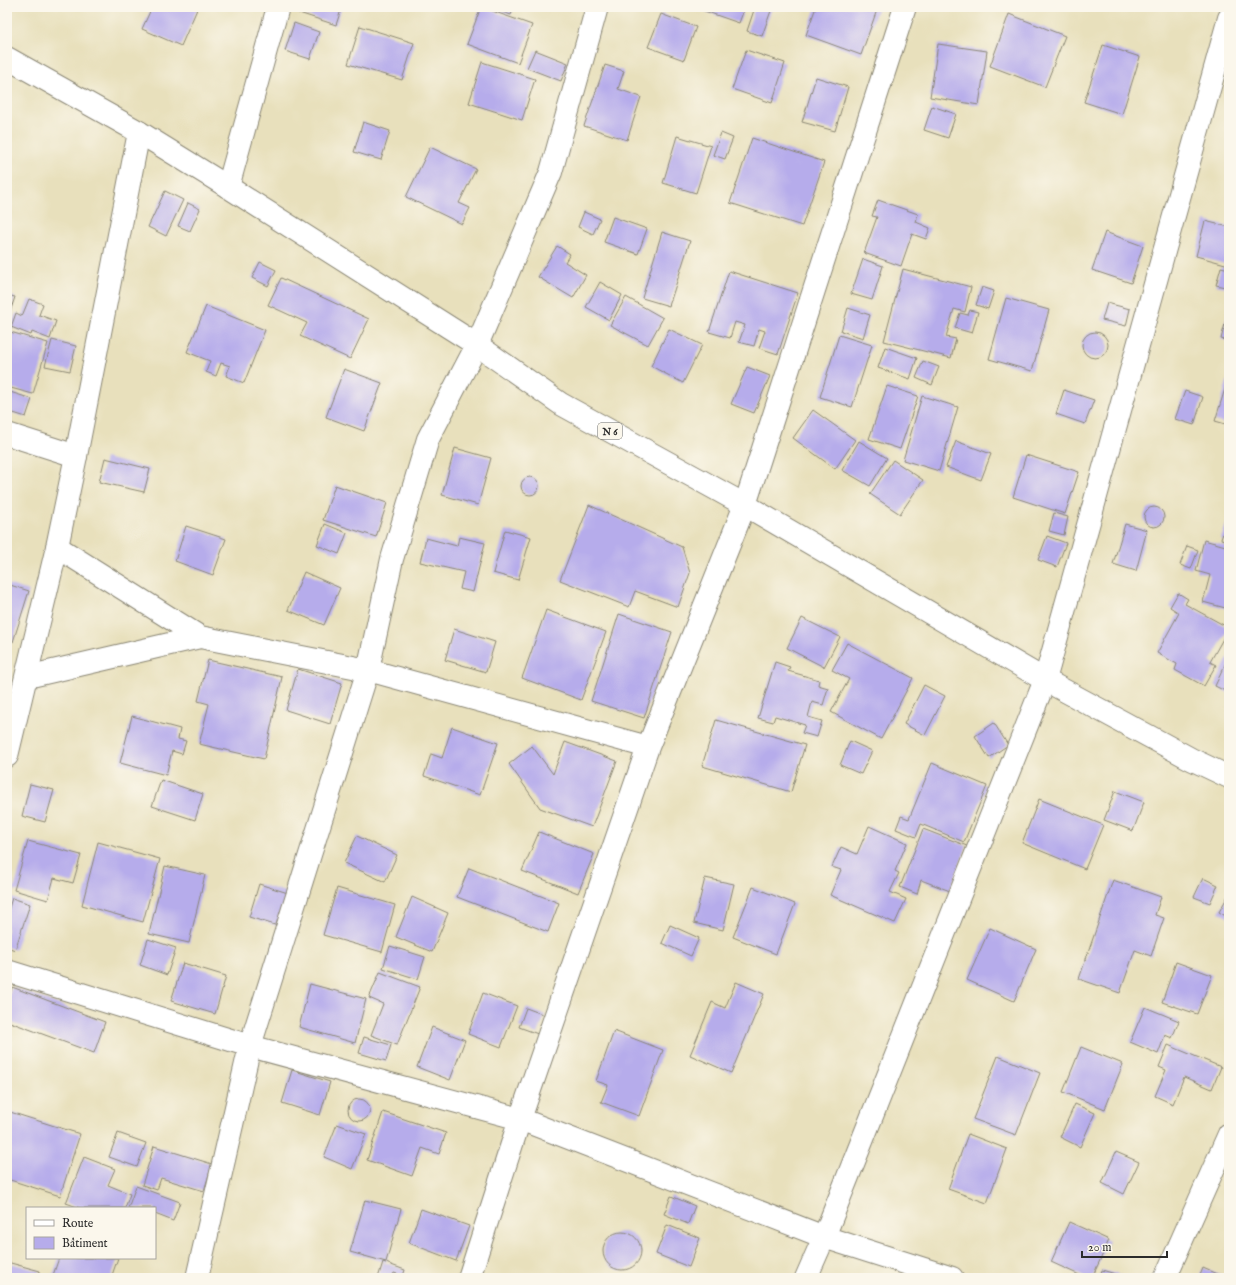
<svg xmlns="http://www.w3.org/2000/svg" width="1236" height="1285" font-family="'IM FELL English',serif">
  <rect width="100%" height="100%" fill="#fbf7ec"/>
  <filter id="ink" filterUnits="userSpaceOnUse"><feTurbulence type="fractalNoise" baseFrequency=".025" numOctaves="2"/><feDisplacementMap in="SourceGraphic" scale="8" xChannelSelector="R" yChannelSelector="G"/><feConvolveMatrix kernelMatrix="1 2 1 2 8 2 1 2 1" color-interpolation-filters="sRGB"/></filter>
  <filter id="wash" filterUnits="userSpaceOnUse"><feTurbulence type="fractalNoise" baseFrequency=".012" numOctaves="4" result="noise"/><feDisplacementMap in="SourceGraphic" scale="16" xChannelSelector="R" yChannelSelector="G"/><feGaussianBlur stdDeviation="0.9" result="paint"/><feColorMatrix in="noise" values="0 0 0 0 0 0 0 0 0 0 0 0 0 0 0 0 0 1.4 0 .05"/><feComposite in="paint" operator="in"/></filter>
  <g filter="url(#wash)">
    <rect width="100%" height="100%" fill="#e8e0bc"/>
    <g id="blocks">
      <!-- building -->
      <path fill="#b6aceb" d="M152,7H198L181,46L142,29Z
        M298,7H342L336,25L296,12Z
        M481,7L532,25L518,63L467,44Z
        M488,7H514L511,15Z
        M693,7H745L739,23Z
        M755,7L772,8L762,36L747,31Z
        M816,7H878L861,55L806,35Z
        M661,14L696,27L684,60L648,47Z
        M1009,14L1065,36L1045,87L990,66Z
        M294,23L319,32L310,59L285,51Z
        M360,26L414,43L402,80L348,64Z
        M938,44L987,51L979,105L930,97Z
        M1103,45L1140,57L1122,114L1084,102Z
        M535,50L568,63L561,81L527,68Z
        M746,50L785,63L772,103L732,89Z
        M482,62L535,79L522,120L469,103Z
        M605,65L624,71L618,89L641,97L627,140L584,126Z
        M816,77L848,87L835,131L802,122Z
        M932,106L956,114L948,138L924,130Z
        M363,122L390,131L381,160L354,152Z
        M721,133L733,138L725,159L713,155Z
        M677,136L711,146L696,193L663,183Z
        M752,138L824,162L802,226L730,203Z
        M430,147L476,169L459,203L470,208L462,224L406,197Z
        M165,191L183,200L166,236L148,227Z
        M878,200L918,214L916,222L930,228L926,239L912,234L901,266L864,253L877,217L872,216Z
        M188,203L200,209L190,231L178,226Z
        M584,212L600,219L593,234L578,227Z
        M613,217L647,229L638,254L604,242Z
        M1205,221L1229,227V265L1196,256Z
        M662,232L690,241L669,306L642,298Z
        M1105,232L1143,246L1131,283L1092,270Z
        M557,246L570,254L565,262L586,275L573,298L538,277Z
        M863,259L883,266L872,300L851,294Z
        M260,262L276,270L268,286L252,278Z
        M1221,267L1229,269V288L1216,285Z
        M903,269L971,287L965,312L954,309L946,337L956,339L951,358L884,341Z
        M729,271L798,293L778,354L759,348L765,331L759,329L754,346L739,342L745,325L735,322L730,338L709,332Z
        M281,278L369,319L350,359L300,336L307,323L268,305Z
        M600,282L622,295L609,320L586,307Z
        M982,287L994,291L988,309L976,305Z
        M7,295L15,297L9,315L7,314Z
        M626,297L663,318L648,345L610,325Z
        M1006,298L1049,310L1032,371L989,359Z
        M29,299L43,304L39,315L56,321L50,339L32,332L31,335L11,327L16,313L22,316Z
        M1107,303L1130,309L1126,326L1102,320Z
        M206,306L265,330L244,383L226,376L230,366L221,363L216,376L206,372L210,361L187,352Z
        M848,308L870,315L863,338L841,331Z
        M970,310L978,312L972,333L955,328L960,313L968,315Z
        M1228,312H1229V341L1221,339Z
        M669,329L702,345L683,383L651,366Z
        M7,331L48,343L33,394L7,387Z
        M1082 345a13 13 0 1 1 26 0a13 13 0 1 1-26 0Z
        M839,335L872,345L852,407L820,397Z
        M52,340L76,346L70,371L45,366Z
        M885,347L917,358L910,379L878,368Z
        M923,361L939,367L932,385L916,378Z
        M747,367L770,376L754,413L731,404Z
        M344,369L382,383L364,431L326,417Z
        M1229,376V425L1215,421Z
        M887,386L918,396L900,449L869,439Z
        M1064,390L1094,400L1085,424L1056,414Z
        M7,391L32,399L26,417L7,411Z
        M1185,391L1203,397L1194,425L1175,419Z
        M922,396L958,407L939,471L903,460Z
        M813,410L855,440L835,469L793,438Z
        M859,441L887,458L870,486L842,470Z
        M956,441L991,454L981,480L946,467Z
        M455,448L491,458L478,505L442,495Z
        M1026,455L1079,472L1065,514L1013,497Z
        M105,458L150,469L144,492L99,482Z
        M893,460L923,480L900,514L870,494Z
        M521 486a9 9 0 1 1 18 0a9 9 0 1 1-18 0Z
        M335,485L387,503L376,537L323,520Z
        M589,505L682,547L690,573L678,607L635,591L629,607L560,580Z
        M1144 517a10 10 0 1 1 20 0a10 10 0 1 1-20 0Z
        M1054,513L1068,517L1064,535L1049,531Z
        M1229,517V542L1221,539Z
        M325,524L347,533L339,554L317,545Z
        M1125,524L1147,530L1136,571L1113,564Z
        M186,526L226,539L213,575L175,561Z
        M505,530L531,537L518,580L493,573Z
        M1047,536L1066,543L1057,567L1038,560Z
        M459,537L485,543L473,592L460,589L464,572L420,562L426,538L457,546Z
        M1204,540L1229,547V609L1203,602L1210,575L1196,571Z
        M1187,546L1198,550L1191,569L1180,565Z
        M304,572L340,588L324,625L288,610Z
        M7,584L29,591L13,642L7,640Z
        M1178,593L1188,599L1185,604L1229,628L1210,662L1216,665L1204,686L1175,670L1177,664L1157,653L1179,613L1170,607Z
        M546,610L606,632L581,700L522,678Z
        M619,614L672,632L644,718L591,701Z
        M802,618L840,637L824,667L787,648Z
        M454,629L495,642L486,672L445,660Z
        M847,643L913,678L881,739L831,712L849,679L832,670Z
        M1229,656V693L1215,686Z
        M208,660L282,677L264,759L199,744L209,704L198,701Z
        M775,662L790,667L788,671L819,680L818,685L828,688L823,705L812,702L808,717L822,721L817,737L802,733L805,725L775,716L773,722L758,718Z
        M298,669L342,683L330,724L286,710Z
        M924,685L945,696L925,735L904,724Z
        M132,716L180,729L178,739L186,741L182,754L172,751L166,775L120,763Z
        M716,720L805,745L791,792L702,766Z
        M994,723L1008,745L989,758L975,736Z
        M452,727L498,743L480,795L424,776L431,754L442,758Z
        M850,741L872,751L861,774L840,765Z
        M565,742L617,761L592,827L540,808L509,764L532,746L553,774Z
        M932,763L987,786L964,842L921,824L916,837L896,829L901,816L909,819Z
        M161,780L203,794L195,820L152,806Z
        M30,784L54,790L45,822L22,816Z
        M1115,791L1144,802L1133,831L1104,820Z
        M1039,799L1103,825L1085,869L1022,843Z
        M869,826L907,843L895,871L899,873L890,892L906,899L895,923L830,895L841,870L832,867L841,847L857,854Z
        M923,829L967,846L950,891L921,880L917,894L900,887Z
        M539,832L594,854L578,893L522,871Z
        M357,836L397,855L385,882L344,863Z
        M28,841L81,855L73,883L54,878L48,900L14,890Z
        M98,842L160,859L143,922L82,905Z
        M165,866L205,875L189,943L149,934Z
        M469,868L559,903L548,932L457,897Z
        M705,878L734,884L723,930L694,923Z
        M1203,878L1218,885L1210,903L1194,897Z
        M1113,880L1161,897L1155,915L1164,918L1151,956L1135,950L1120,993L1079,979Z
        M259,884L288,893L278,926L249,917Z
        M753,887L795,904L776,954L733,937Z
        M337,888L395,905L382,952L323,935Z
        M1229,894V918L1219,912Z
        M412,897L448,913L432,952L396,937Z
        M12,898L30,904L15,950L7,947V914Z
        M670,925L699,938L691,956L662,943Z
        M990,928L1036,949L1014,1001L967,980Z
        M148,939L176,948L167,975L140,965Z
        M390,946L425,957L418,979L383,968Z
        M1176,962L1212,975L1197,1014L1162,1002Z
        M183,963L226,976L215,1014L171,1001Z
        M380,972L420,987L397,1045L371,1035L383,1004L369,998Z
        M736,982L764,994L731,1073L690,1055L712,1002L725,1008Z
        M310,984L366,999L355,1043L299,1027Z
        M12,987L105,1022L94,1053L7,1021V1001Z
        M483,993L517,1006L501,1047L468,1034Z
        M1145,1007L1179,1021L1172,1038L1165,1035L1158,1054L1130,1042Z
        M526,1008L545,1015L538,1034L519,1027Z
        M432,1027L465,1040L450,1080L417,1067Z
        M614,1031L663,1050L639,1116L601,1102L608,1085L596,1081Z
        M364,1037L391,1045L386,1061L359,1053Z
        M1168,1045L1221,1067L1212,1089L1184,1077L1173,1104L1155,1096L1166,1070L1159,1067Z
        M1081,1047L1123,1064L1105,1109L1063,1092Z
        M998,1056L1040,1073L1016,1135L973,1119Z
        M292,1070L330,1082L320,1115L282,1103Z
        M348 1110a11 11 0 1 1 22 0a11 11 0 1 1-22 0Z
        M1075,1104L1095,1113L1080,1147L1060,1137Z
        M7,1111L80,1134L60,1196L7,1179Z
        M383,1112L446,1133L439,1154L422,1148L412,1176L367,1160Z
        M337,1124L366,1134L352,1169L324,1157Z
        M118,1133L146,1143L137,1167L109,1157Z
        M968,1134L1007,1149L987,1203L948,1189Z
        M154,1146L212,1164L204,1191L161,1178L157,1190L142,1185Z
        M1116,1152L1139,1162L1124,1194L1102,1183Z
        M84,1157L115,1169L108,1185L130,1194L125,1208H80L66,1203Z
        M136,1186L180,1202L173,1221L155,1214V1208H128Z
        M671,1196L695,1206L688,1224L664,1214Z
        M365,1200L401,1209L386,1262L350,1252Z
        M421,1209L469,1226L456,1261L409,1243Z
        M1069,1222L1109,1240L1092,1278H1086L1051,1262Z
        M667,1225L700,1238L689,1267L656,1254Z
        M603 1251a19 19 0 1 1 38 0a19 19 0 1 1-38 0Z
        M59,1258H118L111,1278H52Z
        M7,1262L40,1271L38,1278H7Z
        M383,1262L405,1270L403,1276L394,1273L392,1278H378Z
        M1203,1268L1226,1278H1199Z
        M1102,1270L1122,1276V1278H1099Z"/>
    </g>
  </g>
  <g filter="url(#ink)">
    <use href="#blocks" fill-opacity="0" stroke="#8a8674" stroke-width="1"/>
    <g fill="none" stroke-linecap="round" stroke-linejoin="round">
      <defs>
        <path id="street" d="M228,187L278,7
          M7,434L76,456
          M57,547L200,637L368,670L648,747
          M27,677L200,637
          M7,971L250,1046L520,1119L824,1237L952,1278
          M197,1278L250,1046L368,670L392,559L428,439L477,345L551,172L597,7
          M469,1278L520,1119L648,747L745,505L905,7
          M806,1278L824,1237L1045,680L1229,18
          M1165,1278L1229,1134"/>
        <path id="secondary" d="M7,756L57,547L76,456L139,132"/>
        <path id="primary" d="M7,58L139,132L228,187L477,345L561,404L745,505L1045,680L1191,759L1229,777"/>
      </defs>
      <!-- street casing -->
      <use href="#street" stroke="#8a8674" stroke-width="24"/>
      <!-- secondary casing -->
      <use href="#secondary" stroke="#8a8674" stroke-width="24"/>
      <!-- primary casing -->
      <use href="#primary" stroke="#8a8674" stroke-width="24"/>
      <!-- street -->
      <use href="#street" stroke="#fff" stroke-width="22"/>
      <!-- secondary -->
      <use href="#secondary" stroke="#fff" stroke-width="22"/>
      <!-- primary -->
      <use href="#primary" stroke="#fff" stroke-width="22"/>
    </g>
  </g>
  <g text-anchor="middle" stroke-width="4" stroke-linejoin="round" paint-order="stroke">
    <!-- shield labels -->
    <rect fill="#fbf7ec" stroke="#696865" stroke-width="1" x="598" y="423" width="24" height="16" rx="3"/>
    <g font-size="10" font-weight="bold" fill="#2b2b2b">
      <text x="610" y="435">N 6</text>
    </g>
  </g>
  <!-- margin -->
  <rect width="1236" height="1285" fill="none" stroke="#fbf7ec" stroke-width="24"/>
  <!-- legend -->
  <rect x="26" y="1207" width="130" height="52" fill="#fbf7ec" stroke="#a8a59f"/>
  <rect x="34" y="1220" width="20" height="6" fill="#ffffff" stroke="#a8a59f"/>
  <text x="62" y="1227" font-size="12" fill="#2b2b2b">Route</text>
  <rect x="34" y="1237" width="20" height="12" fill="#b6aceb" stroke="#a8a59f"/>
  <text x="62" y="1247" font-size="12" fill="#2b2b2b">Bâtiment</text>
  <!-- scale -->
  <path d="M1082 1251v6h85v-6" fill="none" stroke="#2b2b2b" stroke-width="2"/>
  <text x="1088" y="1251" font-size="12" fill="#2b2b2b" stroke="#fbf7ec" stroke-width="3" paint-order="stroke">20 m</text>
</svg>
